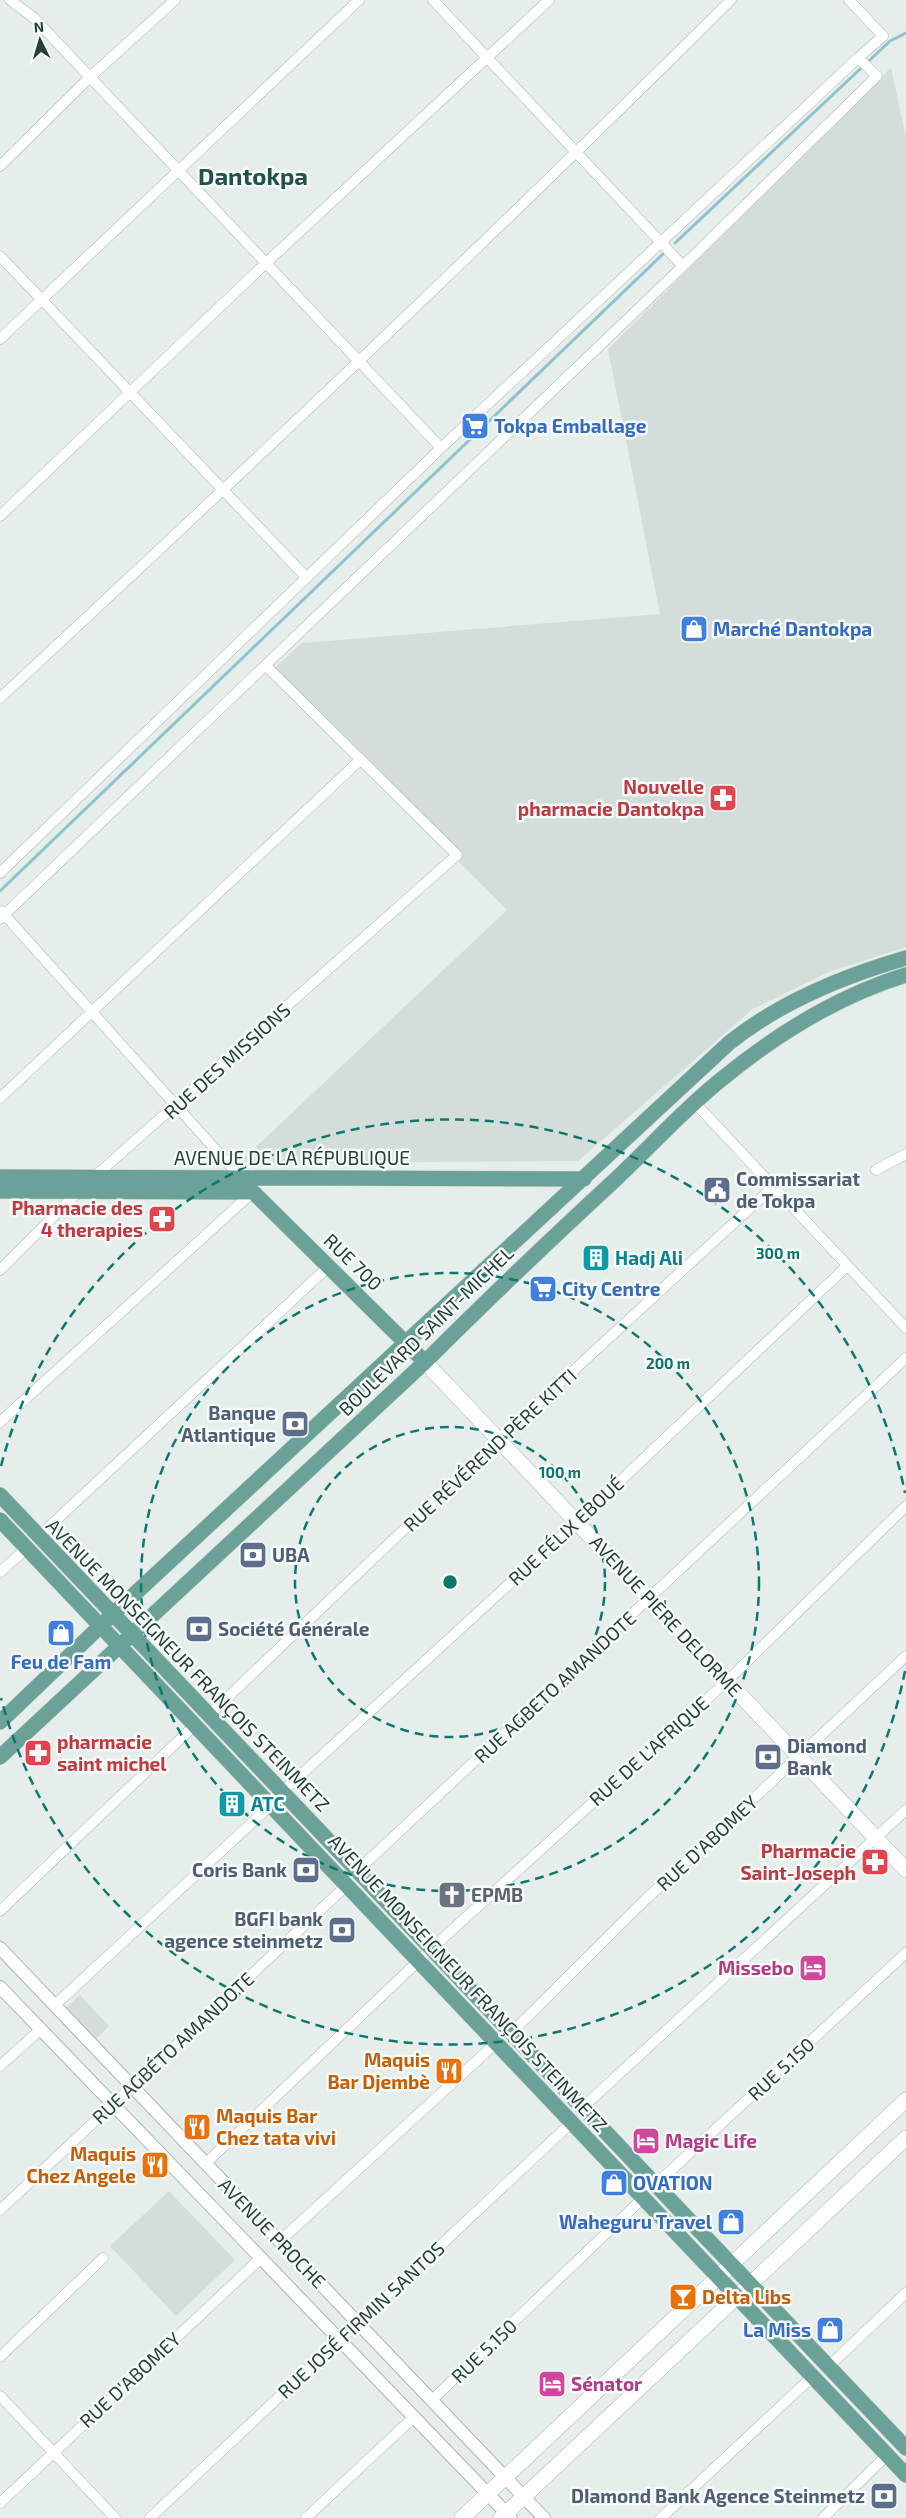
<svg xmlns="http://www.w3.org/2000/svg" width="906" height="2518" font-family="'Exo 2',sans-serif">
  <rect width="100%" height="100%" fill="#e5eeeb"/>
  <!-- built -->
  <path fill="#d3deda" d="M891,68L906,137V947L829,972L753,1009L578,1161L239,1163L507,910L271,671L302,643L660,614L608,349Z
    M80,1995L109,2026L94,2041L64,2010Z
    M169,2191L235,2260L176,2316L110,2246Z"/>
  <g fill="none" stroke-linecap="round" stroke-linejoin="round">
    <!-- stream -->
    <path stroke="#8fc1d1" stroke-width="3" d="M675,243L890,41L906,33
      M0,891L663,254"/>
    <defs>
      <path id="minor" d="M10,0L34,18L441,448
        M433,0L683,266
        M849,0L883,36L858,58
        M0,166L90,77L175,0
        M0,256L307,578
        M0,339L359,0
        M0,516L266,263L549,0
        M0,698C247,469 492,237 731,0
        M0,873L441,448L858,58L877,76L683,266L0,919
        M1,911L242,1179
        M0,1098L359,761
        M695,1103L906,1328
        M876,1170L906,1154
        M93,1178L457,855L266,666
        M0,1270L81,1189
        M0,1422L253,1192L251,1190
        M39,1536L329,1266
        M0,1572L27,1548
        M209,1715L499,1439L773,1187
        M282,1792L577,1522L847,1266
        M357,1871L906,1358
        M0,1911L195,1725
        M55,2005L271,1805
        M511,2033L646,1899L906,1656
        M0,2066L41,2029
        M582,2108L906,1810
        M206,2163L431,1949L727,1681L906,1506
        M655,2185L906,1953
        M0,2210L347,1885
        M281,2240L496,2043
        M0,2357L103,2258
        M828,2367L906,2293
        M0,2396L115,2518
        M432,2400L643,2198
        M0,2503L261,2258
        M150,2518L572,2122
        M306,2518L414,2417
        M661,2518L813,2376
        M823,2518L887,2455"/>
      <path id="tertiary" d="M0,1948L544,2518
        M0,1987L511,2518"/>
      <path id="secondary" d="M425,1362L906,1870
        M462,2518L906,2100
        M501,2518L906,2138"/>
      <path id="primary" d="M0,1177L584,1179
        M0,1191L253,1192L425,1362
        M0,1495L906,2448
        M0,1520L906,2475
        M0,1722L113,1614L729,1043C780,1002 844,976 906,958
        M0,1757L425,1362C487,1300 551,1239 616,1179C651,1146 685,1108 723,1078C778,1033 838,996 906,975"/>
    </defs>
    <!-- minor casing -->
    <use href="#minor" stroke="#a7b6b2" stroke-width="11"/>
    <!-- tertiary casing -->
    <use href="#tertiary" stroke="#a7b6b2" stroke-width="14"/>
    <!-- secondary casing -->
    <use href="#secondary" stroke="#a4b9b3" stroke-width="16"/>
    <!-- primary casing -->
    <use href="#primary" stroke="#c2c9c8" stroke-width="16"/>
    <!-- minor -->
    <use href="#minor" stroke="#fff" stroke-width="10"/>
    <!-- tertiary -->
    <use href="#tertiary" stroke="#fff" stroke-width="12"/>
    <!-- secondary -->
    <use href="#secondary" stroke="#fff" stroke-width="15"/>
    <!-- primary -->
    <use href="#primary" stroke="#6ba298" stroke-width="15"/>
  </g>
  <!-- distance rings -->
  <g fill="none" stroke="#0f766e" stroke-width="2.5" stroke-dasharray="9 6">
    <circle cx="450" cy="1582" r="155"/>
    <circle cx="450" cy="1582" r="309"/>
    <path d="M905 1671A464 464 0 0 1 1 1698M1 1466A464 464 0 0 1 905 1493"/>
  </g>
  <!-- icons -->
  <defs>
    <symbol id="supermarket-square" viewBox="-11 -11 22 22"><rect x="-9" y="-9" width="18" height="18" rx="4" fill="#3f7fe0" stroke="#f6faf8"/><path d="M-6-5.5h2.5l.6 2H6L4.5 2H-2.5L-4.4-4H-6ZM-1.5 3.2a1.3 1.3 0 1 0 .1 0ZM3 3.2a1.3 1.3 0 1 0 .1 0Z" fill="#fff"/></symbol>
    <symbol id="shop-square" viewBox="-11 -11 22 22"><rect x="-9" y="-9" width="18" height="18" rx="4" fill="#3f7fe0" stroke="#f6faf8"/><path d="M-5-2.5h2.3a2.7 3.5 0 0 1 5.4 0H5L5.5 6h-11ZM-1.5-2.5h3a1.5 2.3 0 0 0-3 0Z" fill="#fff"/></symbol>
    <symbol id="pharmacy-square" viewBox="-11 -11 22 22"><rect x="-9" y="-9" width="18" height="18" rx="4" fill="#e0444e" stroke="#f6faf8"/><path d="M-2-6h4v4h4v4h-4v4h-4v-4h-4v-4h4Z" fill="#fff"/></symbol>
    <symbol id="civic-square" viewBox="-11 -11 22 22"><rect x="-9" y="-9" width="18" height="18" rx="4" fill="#5c6f8a" stroke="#f6faf8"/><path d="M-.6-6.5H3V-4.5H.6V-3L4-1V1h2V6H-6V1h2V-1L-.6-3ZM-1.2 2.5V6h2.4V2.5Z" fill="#fff"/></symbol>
    <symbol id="building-square" viewBox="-11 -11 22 22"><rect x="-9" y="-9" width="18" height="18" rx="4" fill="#0f9aa8" stroke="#f6faf8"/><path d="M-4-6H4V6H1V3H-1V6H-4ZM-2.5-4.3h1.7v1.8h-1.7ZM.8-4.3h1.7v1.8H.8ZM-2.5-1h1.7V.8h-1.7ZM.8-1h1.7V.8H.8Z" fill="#fff"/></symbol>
    <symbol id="bank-square" viewBox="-11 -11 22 22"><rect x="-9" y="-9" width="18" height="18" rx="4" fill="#5c6f8a" stroke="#f6faf8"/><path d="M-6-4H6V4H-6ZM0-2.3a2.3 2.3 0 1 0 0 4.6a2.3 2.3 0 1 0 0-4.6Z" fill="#fff"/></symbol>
    <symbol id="church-square" viewBox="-11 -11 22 22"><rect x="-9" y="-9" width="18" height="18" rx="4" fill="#6b7280" stroke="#f6faf8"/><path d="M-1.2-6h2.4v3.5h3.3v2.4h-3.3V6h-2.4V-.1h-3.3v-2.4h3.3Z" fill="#fff"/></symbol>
    <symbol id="hotel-square" viewBox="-11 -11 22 22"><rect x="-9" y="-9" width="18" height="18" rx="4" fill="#d1479c" stroke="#f6faf8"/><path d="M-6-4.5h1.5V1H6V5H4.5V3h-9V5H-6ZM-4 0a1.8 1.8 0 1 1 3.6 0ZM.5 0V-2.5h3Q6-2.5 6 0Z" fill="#fff"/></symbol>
    <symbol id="restaurant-square" viewBox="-11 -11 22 22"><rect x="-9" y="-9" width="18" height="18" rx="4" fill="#e8710a" stroke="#f6faf8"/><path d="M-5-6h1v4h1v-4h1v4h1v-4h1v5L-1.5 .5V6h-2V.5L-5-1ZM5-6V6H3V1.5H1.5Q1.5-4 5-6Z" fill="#fff"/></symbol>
    <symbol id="bar-square" viewBox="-11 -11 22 22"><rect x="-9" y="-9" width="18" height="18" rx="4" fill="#e8710a" stroke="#f6faf8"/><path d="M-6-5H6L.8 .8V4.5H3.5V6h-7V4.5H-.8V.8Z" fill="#fff"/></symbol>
  </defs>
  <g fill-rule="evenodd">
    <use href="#supermarket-square" x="459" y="410" width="32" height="32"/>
    <use href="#shop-square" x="678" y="613" width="32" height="32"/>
    <use href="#pharmacy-square" x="707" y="782" width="32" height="32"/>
    <use href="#civic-square" x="701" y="1174" width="32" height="32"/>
    <use href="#pharmacy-square" x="146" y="1203" width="32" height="32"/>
    <use href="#building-square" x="580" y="1242" width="32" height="32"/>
    <use href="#supermarket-square" x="527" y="1273" width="32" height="32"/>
    <use href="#bank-square" x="279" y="1408" width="32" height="32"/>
    <use href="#bank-square" x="237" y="1539" width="32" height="32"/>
    <use href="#bank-square" x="183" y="1613" width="32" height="32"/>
    <use href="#shop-square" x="45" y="1617" width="32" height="32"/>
    <use href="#pharmacy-square" x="22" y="1737" width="32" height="32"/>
    <use href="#bank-square" x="752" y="1741" width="32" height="32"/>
    <use href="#building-square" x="216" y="1788" width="32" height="32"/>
    <use href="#pharmacy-square" x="859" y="1846" width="32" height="32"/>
    <use href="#bank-square" x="290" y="1854" width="32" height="32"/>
    <use href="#church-square" x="436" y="1879" width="32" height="32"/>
    <use href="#bank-square" x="326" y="1914" width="32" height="32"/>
    <use href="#hotel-square" x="797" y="1952" width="32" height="32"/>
    <use href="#restaurant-square" x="433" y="2055" width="32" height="32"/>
    <use href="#restaurant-square" x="181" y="2111" width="32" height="32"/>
    <use href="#hotel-square" x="630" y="2125" width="32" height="32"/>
    <use href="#restaurant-square" x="139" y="2149" width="32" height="32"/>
    <use href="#shop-square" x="598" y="2167" width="32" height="32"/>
    <use href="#shop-square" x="715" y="2206" width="32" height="32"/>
    <use href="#bar-square" x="667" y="2281" width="32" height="32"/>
    <use href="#shop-square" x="814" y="2314" width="32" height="32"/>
    <use href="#hotel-square" x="536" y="2368" width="32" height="32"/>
    <use href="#bank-square" x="868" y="2480" width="32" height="32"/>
  </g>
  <g text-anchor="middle" stroke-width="5" stroke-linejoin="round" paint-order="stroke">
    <!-- shop labels -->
    <g font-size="19" font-weight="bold" fill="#366cbe" stroke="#f6faf8" text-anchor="start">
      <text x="494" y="433">Tokpa Emballage</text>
      <text x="713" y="636">Marché Dantokpa</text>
      <text x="562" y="1296">City Centre</text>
      <text x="61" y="1669" text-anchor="middle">Feu de Fam</text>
      <text x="633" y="2190">OVATION</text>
      <text x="712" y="2229" text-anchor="end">Waheguru Travel</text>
      <text x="811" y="2337" text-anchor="end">La Miss</text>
    </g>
    <!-- health labels -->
    <g font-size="19" font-weight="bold" fill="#be3a42" stroke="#f6faf8" text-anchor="end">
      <text x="704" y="794">Nouvelle<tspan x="704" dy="22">pharmacie Dantokpa</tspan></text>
      <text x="143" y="1215">Pharmacie des<tspan x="143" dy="22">4 therapies</tspan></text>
      <text x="57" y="1749" text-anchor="start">pharmacie<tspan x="57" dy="22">saint michel</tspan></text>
      <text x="856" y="1858">Pharmacie<tspan x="856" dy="22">Saint-Joseph</tspan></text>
    </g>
    <!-- street labels -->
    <g font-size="19" fill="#243f3a" stroke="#f6faf8">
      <text transform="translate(227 1061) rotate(-42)" y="7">RUE DES MISSIONS</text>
      <text x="292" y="1165">AVENUE DE LA RÉPUBLIQUE</text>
      <text transform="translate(353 1262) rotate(44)" y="7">RUE 700</text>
      <text transform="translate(426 1331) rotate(-44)" y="7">BOULEVARD SAINT-MICHEL</text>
      <text transform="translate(490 1450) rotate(-43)" y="7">RUE RÉVÉREND PÈRE KITTI</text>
      <text transform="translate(566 1531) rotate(-43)" y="7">RUE FÉLIX EBOUÉ</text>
      <text transform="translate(666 1616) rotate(47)" y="7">AVENUE PIÈRE DELORME</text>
      <text transform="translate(188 1665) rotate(46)" y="7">AVENUE MONSEIGNEUR FRANÇOIS STEINMETZ</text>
      <text transform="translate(555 1687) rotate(-43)" y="7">RUE AGBETO AMANDOTE</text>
      <text transform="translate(649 1751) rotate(-42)" y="7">RUE DE L'AFRIQUE</text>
      <text transform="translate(707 1843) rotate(-43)" y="7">RUE D'ABOMEY</text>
      <text transform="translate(468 1983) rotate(47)" y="7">AVENUE MONSEIGNEUR FRANÇOIS STEINMETZ</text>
      <text transform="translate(173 2048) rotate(-43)" y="7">RUE AGBÉTO AMANDOTE</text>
      <text transform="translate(781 2069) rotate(-43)" y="7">RUE 5.150</text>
      <text transform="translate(272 2233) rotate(46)" y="7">AVENUE PROCHE</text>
      <text transform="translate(361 2320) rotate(-43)" y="7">RUE JOSÉ FIRMIN SANTOS</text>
      <text transform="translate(484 2351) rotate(-44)" y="7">RUE 5.150</text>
      <text transform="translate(130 2380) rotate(-43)" y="7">RUE D'ABOMEY</text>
    </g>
    <!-- service labels -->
    <g font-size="19" font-weight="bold" fill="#4e5e75" stroke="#f6faf8" text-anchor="start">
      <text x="736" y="1186">Commissariat<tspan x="736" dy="22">de Tokpa</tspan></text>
      <text x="276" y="1420" text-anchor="end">Banque<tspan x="276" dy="22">Atlantique</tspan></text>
      <text x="272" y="1562">UBA</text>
      <text x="218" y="1636">Société Générale</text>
      <text x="787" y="1753">Diamond<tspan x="787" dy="22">Bank</tspan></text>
      <text x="287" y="1877" text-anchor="end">Coris Bank</text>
      <text x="323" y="1926" text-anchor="end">BGFI bank<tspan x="323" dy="22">agence steinmetz</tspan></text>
      <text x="865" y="2503" text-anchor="end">DIamond Bank Agence Steinmetz</text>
    </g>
    <!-- culture labels -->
    <g font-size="19" font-weight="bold" fill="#0d838f" stroke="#f6faf8" text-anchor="start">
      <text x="615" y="1265">Hadj Ali</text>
      <text x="251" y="1811">ATC</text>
    </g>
    <!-- worship labels -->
    <g font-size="19" font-weight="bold" fill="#5b616d" stroke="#f6faf8" text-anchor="start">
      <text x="471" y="1902">EPMB</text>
    </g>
    <!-- hotel labels -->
    <g font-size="19" font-weight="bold" fill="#b23c85" stroke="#f6faf8" text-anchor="start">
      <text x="794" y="1975" text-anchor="end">Missebo</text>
      <text x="665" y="2148">Magic Life</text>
      <text x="571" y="2391">Sénator</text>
    </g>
    <!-- food labels -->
    <g font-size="19" font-weight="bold" fill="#c56008" stroke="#f6faf8" text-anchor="end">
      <text x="430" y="2067">Maquis<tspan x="430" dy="22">Bar Djembè</tspan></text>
      <text x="216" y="2123" text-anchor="start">Maquis Bar<tspan x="216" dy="22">Chez tata vivi</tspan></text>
      <text x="136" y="2161">Maquis<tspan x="136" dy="22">Chez Angele</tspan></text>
      <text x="702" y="2304" text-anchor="start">Delta Libs</text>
    </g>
    <!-- district labels -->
    <g font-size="24" font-weight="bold" fill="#20514a" stroke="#f6faf8">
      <text x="253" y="185">Dantokpa</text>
    </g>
  </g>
  <circle cx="450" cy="1582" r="8" fill="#0f766e" stroke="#f6faf8" stroke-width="2.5"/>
  <g font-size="15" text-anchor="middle" font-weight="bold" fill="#0f766e" stroke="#f6faf8" stroke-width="5" stroke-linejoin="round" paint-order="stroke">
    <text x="778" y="1259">300 m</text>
    <text x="668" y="1369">200 m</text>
    <text x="560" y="1478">100 m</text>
  </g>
  <!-- north arrow -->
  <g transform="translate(40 40) rotate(355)" stroke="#f6faf8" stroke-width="4" paint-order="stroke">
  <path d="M0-4L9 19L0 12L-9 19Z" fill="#243f3a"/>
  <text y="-8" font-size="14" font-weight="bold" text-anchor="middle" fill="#243f3a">N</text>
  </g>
</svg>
